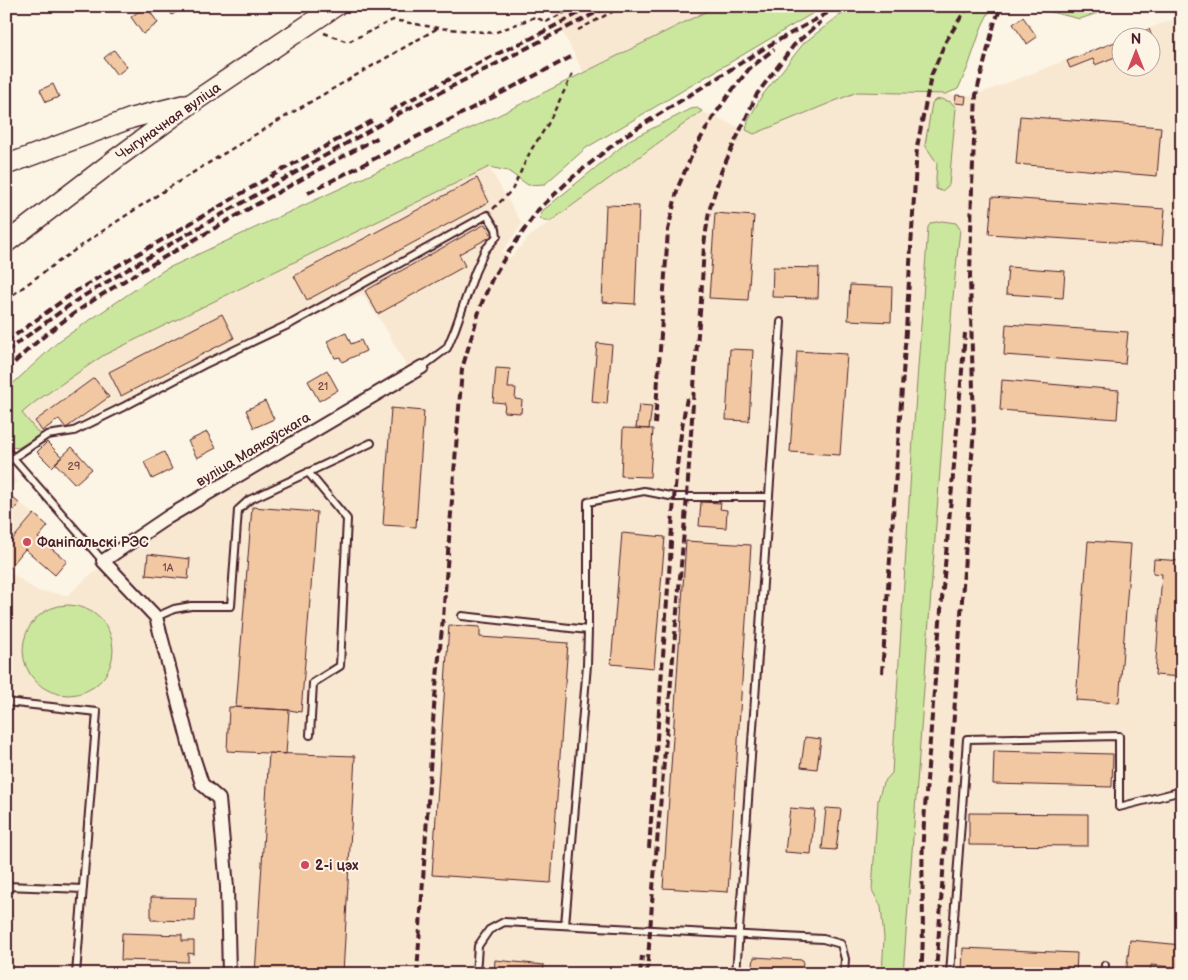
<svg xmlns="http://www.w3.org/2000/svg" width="1188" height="980" font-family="'Balsamiq Sans',sans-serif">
  <rect width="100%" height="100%" fill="#fcf5e5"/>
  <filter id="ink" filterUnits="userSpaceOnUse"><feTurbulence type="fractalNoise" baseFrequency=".02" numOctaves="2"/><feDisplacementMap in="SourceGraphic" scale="10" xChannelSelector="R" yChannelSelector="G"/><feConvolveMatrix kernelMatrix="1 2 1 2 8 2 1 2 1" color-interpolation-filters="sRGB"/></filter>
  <g filter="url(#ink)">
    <!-- built -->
    <path fill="#f9e8d1" d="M549,6H732L588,81Z
      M1182,16V974H6V569L37,591L68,595L91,574L117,558L147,534L416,378L409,371L386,329L362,294L171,385L141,403L136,395L94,414L65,429L58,421L40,435L21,413L35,402L104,355L489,167L522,224L502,252L510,258L531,235L702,111L754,134L857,92L976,95L1120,39V68H1150V38L1125,37Z
      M6,466L18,482L6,490Z
      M6,492L34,514L6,547Z"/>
    <!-- green -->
    <path fill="#cbe79d" stroke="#8a8364" d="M717,6H825L586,148L545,184L528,185L508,171L489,167L104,355L35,402L22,413L40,435L18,448L11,447L6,442V390L59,341L164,270L497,116Z
      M855,6H992L982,26L968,67L958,89L946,94L857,92L754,134L746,130L748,121L761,97L804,43L840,15Z
      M1041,6H1118L1080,19L1051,12Z
      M941,99L951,102L956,108L949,185L942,191L936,189V179L937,163L925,145L932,103L935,100Z
      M697,108L702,111L551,221H544L540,218L541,212L631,139L691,109Z
      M942,221L956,223L960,229L952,307L903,974H882L884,938L881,907L872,890L878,800L883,783L892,773L914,423L928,227L931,223Z
      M23 650a45 45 0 1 1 90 0a45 45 0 1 1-90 0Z"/>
    <!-- building -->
    <path fill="#f2c8a2" stroke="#4a1f2b" d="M146,6L158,23L143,34L131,17Z
      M166,6H185L172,15Z
      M1023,17L1037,37L1027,44L1013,24Z
      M1149,29L1154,42L1150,44V38H1127Z
      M1120,40V55L1095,65L1093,59L1070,68L1067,61Z
      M114,50L127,67L117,75L104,58Z
      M53,84L59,97L46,102L40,90Z
      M956,95L966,96L965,104L955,103Z
      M1020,116L1161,127L1157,176L1016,164Z
      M477,178L489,202L307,300L294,276Z
      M992,197L1165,209L1162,245L989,234Z
      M606,205L639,206L635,304L602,302Z
      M715,213L754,216L748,300L709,298Z
      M485,224L492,236L459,254L465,266L378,314L365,291Z
      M773,267L819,268L818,298L772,297Z
      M1008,267L1065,271L1063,298L1006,294Z
      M850,285L892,287L891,322L848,320Z
      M222,314L234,338L121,396L109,372Z
      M1006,324L1128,332L1125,364L1004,355Z
      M346,333L351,344L361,340L366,351L342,362L340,357L335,358L327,341Z
      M597,343L612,345L607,404L592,402Z
      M730,349L753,350L749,421L726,420Z
      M797,351L847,354L840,455L790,452Z
      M496,368L510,369L508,388H516L515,399L522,400L521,413L504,412L505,403L493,402Z
      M327,370L338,390L319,401L308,381Z
      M94,378L109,397L66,428L59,419L42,431L35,421Z
      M1002,380L1119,390L1117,419L1000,410Z
      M265,401L274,419L254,428L246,410Z
      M639,405L652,406L649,429L636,428Z
      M391,408L424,411L416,527L383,525Z
      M623,428L653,429L650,477L621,476Z
      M207,432L216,448L197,458L188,441Z
      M47,442L62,457L52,467L37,452Z
      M72,447L92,469L75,484L55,463Z
      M164,452L172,469L152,479L144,462Z
      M6,492L20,504L10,514L6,511Z
      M701,502L721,503L720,509L727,510L726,528L699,526Z
      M252,507L317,512L301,712L289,710L236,707Z
      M34,514L48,526L38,538L67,561L55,575L25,549L8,570L6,569V547Z
      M622,533L665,537L654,668L611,664Z
      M686,541L751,545L728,892L663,888Z
      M1088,541L1131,544L1119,703L1076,700Z
      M148,554L190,559L188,579L146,575Z
      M1154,559L1182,561V677L1155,675L1162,574L1153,573Z
      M449,625L480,627V637L568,643L551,883L432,875Z
      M229,707L289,710L286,754L227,751Z
      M805,737L821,739L817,769L801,767Z
      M994,751L1113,754L1112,787L993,784Z
      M269,753L355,756L343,974H255Z
      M790,808L815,810L811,854L785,852Z
      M826,808L841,809L836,850L822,849Z
      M969,813L1088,814V846L969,845Z
      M151,897L196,898L195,921L151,920Z
      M122,933L182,935V941H194V954L188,953V962L121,960Z
      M1130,940L1182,945V968L1151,965L1150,974H1126Z
      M963,948L1077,953L1076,974H962Z
      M754,957L803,960L802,974H752Z
      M495,960L544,965L543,974H494Z
      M653,971L686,974H653Z"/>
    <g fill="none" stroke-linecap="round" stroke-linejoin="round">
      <defs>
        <path id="lane" d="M6,450L103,561
          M6,464L13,458L47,435L74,431L125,406L203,365L292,323L487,215L496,229L497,236L485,250L475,272L455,329L447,348L422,367
          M308,472L347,519L340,666L313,683L310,735
          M462,616L588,630V502L644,491L675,497H769
          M156,617L174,609L191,606H231L238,510L249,500L371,443
          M6,702L97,712L76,974
          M6,886L83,889
          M565,925L587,665L588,630
          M476,974L478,946L489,930L504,922L823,939L841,944L845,959L844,974
          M736,974L781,322
          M950,974L967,739L1119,736V807L1182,791
          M1104,974L1105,965"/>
        <path id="street" d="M229,974L227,887L219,799L202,784L190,747L156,617L103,561L168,517L422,367"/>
        <path id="secondary" d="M6,165L132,118L183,105
          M6,243L117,158L192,103L336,6"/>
      </defs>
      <!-- lane casing -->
      <use href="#lane" stroke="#4a1f2b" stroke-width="10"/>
      <!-- street casing -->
      <use href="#street" stroke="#4a1f2b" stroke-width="16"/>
      <!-- secondary casing -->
      <use href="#secondary" stroke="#4a1f2b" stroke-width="22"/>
      <!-- path -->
      <path stroke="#4a1f2b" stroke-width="2.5" stroke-dasharray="5 4" stroke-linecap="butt" d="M578,30L623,6
        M324,33L348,42L393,20L438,28L494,33L535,17L546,22L577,6
        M493,209L512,190L531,150L548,124L574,71
        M6,300C142,197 291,113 438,28"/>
      <!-- lane -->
      <use href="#lane" stroke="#fcf5e5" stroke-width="6"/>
      <!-- street -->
      <use href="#street" stroke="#fcf5e5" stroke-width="12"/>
      <!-- secondary -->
      <use href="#secondary" stroke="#fcf5e5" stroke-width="19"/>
      <!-- rail -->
      <path stroke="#4a1f2b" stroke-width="4" stroke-dasharray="8 4" stroke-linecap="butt" d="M390,111L488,58L532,38L592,6
        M308,193L571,57
        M6,342L73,293L119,265L275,174L372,121
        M6,352L16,344L77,300L165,247L254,196L400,113L609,6
        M6,371C56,319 118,284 180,248C246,210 312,173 379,137
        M655,424L668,230L678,187L695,148L714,116L730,93L749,69L774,49
        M882,673L906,331L917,147L931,76L946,41L968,6
        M649,848L670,560C673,506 677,450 687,398
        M417,974L434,707L443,618L462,369L481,305L492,279L506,256L538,210L573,177L623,137L768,46L840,6
        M640,974L642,956
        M647,974L653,889L687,496L696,356L701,301L704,245L709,211L721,172L757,94L794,45L821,22
        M921,974C925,928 921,883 923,838C934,669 952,501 965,333
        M936,974L974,427L970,277L972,187L976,95L995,21L1002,6"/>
    </g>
  </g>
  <!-- markers -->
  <g fill="#d1495b" stroke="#fcf5e5" stroke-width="2">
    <circle cx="27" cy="542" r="5"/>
    <circle cx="305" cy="865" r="5"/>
  </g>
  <g text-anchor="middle" stroke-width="4" stroke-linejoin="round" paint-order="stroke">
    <!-- number labels -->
    <g font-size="11" fill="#744949">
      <text x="323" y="390">21</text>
      <text x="74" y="470">29</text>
      <text x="168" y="571">1А</text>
    </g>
    <!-- street labels -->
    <g font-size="14" fill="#4a1f2b" stroke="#fcf5e5">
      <text transform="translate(168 121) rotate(-35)" y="5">Чыгуначная вуліца</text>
      <text transform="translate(253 449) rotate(-31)" y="5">вуліца Маякоўскага</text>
    </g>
    <!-- poi labels -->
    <g font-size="14" font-weight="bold" fill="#4a1f2b" stroke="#fcf5e5" text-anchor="start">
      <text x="37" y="547">Фаніпальскі РЭС</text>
      <text x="315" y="870">2-і цэх</text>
    </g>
  </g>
  <!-- margin -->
  <rect width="1188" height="980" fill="none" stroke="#fcf5e5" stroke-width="25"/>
  <rect x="12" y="12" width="1163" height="955" fill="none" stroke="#4a1f2b" stroke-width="2" filter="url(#ink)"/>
  <!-- north arrow -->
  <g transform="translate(1136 52)"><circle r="24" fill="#fcf5e5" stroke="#b59f9b"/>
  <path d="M0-4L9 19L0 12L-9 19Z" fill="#d1495b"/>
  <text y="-8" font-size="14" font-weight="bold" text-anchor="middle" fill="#4a1f2b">N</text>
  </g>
</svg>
